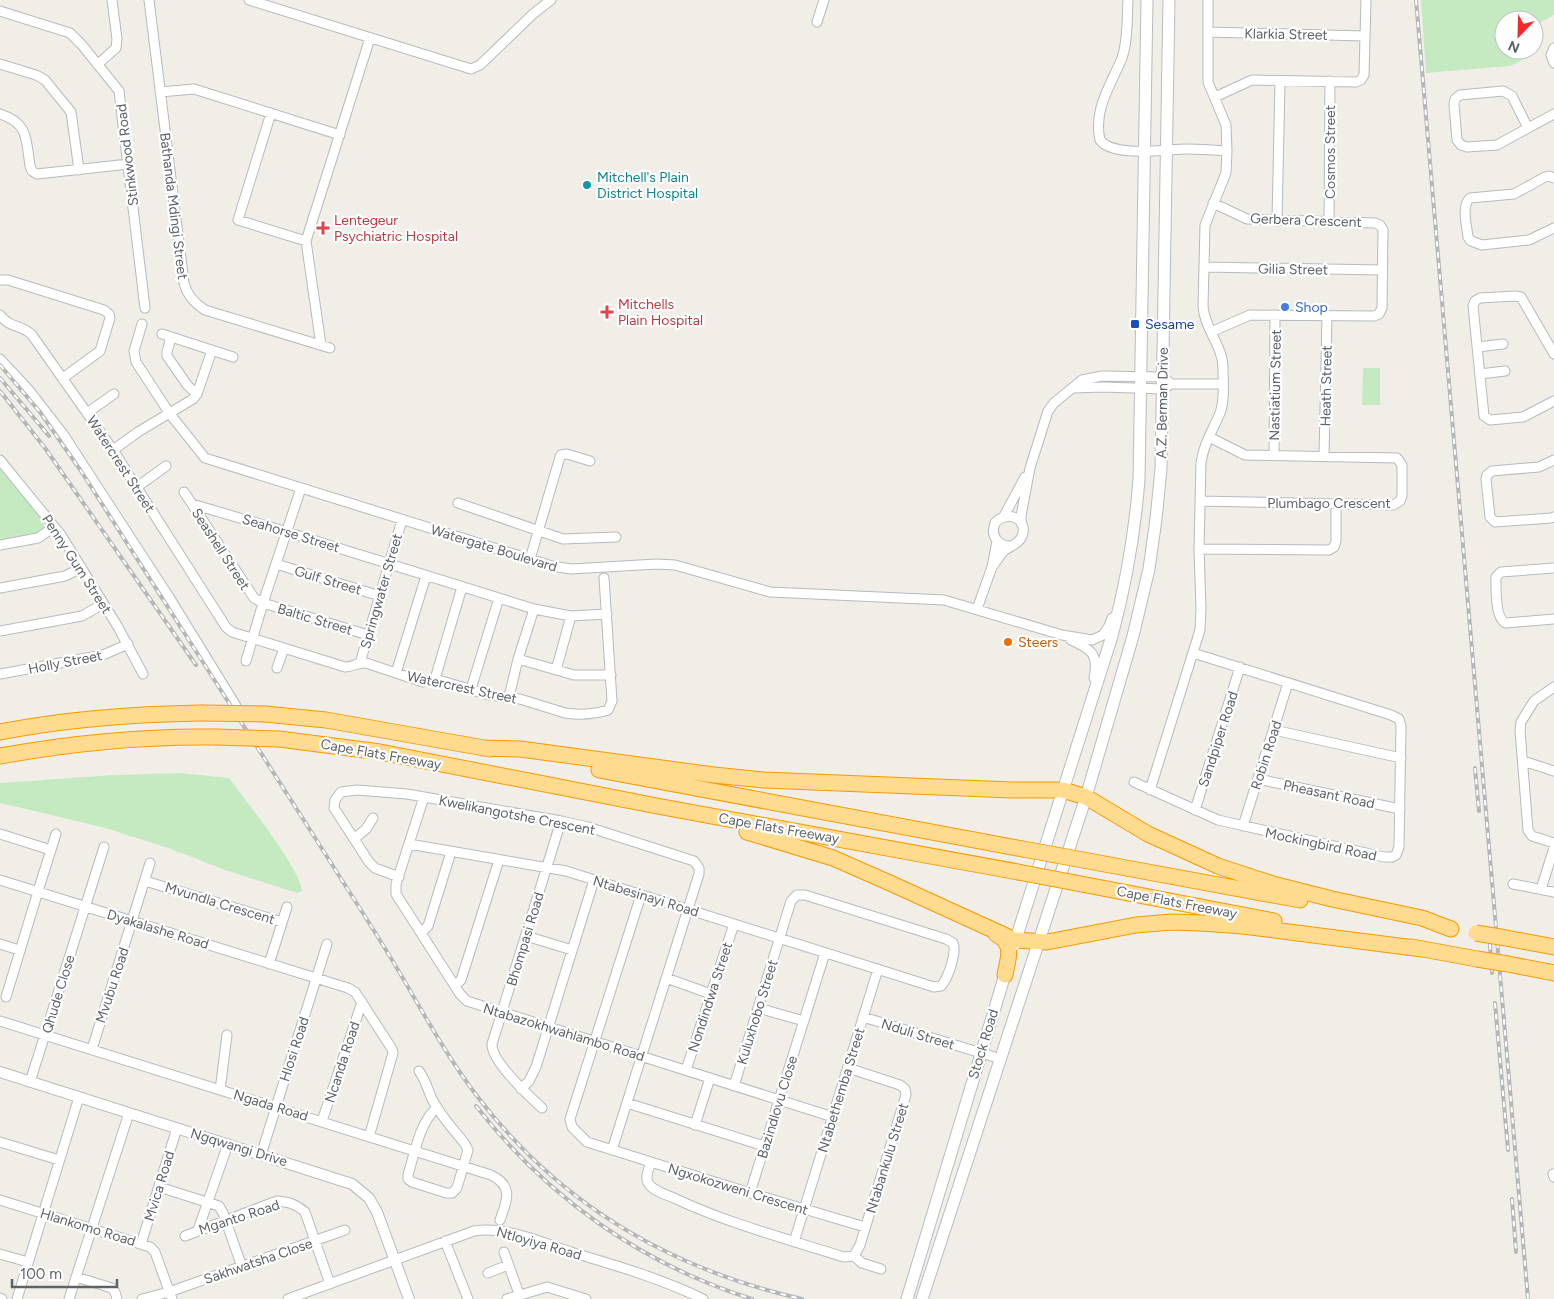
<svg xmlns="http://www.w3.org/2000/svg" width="1554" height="1299" font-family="Figtree,sans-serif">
  <rect width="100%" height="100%" fill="#f1eee7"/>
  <!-- green -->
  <path fill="#c5eac2" d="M1421,0H1554V15L1534,26V20H1504V50H1515L1521,61L1510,66L1426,73Z
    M1363,368H1380V405H1362Z
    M0,467L43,519L44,527L38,534L0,541Z
    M180,773L229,778C244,798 302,871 302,891L297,893L228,871L168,848L102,827L0,803V783L114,775Z"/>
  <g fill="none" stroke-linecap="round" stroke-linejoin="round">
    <defs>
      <path id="minor" d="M149,0L184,283C187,295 194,303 205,310L330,348
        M249,0L471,69L480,65L533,14L551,0
        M1128,0C1127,19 1128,40 1122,58C1111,85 1093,109 1100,140C1114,158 1166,149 1187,149C1201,149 1214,150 1227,151
        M0,11L70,33L82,45L119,91L145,308
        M817,22L824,0
        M1208,32L1364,36
        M1554,48L1551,55L1554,63
        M0,64L36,75L45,80L71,112L79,170
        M98,64L116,48L117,39L112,0
        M1503,91L1512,96L1528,128L1497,145L1467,147L1461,145L1457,140L1454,104L1455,99L1460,95Z
        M160,92L194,89L340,135
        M1215,97L1252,80L1356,82L1361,80L1364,75L1366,0
        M271,113L238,220L306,241
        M0,114C29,123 26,140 30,166L32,171L37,174L129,164
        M1528,128L1554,114
        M1554,178L1549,176L1545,177L1514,194L1470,198C1461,206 1467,226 1468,237L1471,241L1482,245L1529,240L1554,228
        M1277,221L1280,81
        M1329,222L1330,81
        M1204,267L1382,270
        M0,280H8L104,310L109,314L110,318L100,351L63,378
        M0,315C11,329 21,324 32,335L113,450L226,627L232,632L345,667C353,667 358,662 366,663L423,682L435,679L489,695L520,699L565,713C578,715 595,714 608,710L612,701L604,578
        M142,324L134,351L136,362L170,414L205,458L552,566L571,569L657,564L675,565L770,592L944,600L1062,635L1092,640L1103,635L1109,626L1112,618
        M1211,332L1250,315L1374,316L1379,314L1382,308L1383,230L1380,225L1375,223L1247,219L1213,203
        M162,334L233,357
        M171,337L167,352V356L188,386L197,394
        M321,345L306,241L370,38
        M1477,347L1503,344
        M1554,354L1521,297L1515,296L1480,298L1475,301L1473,306L1484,416L1490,420L1523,417L1554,401
        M0,359L28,389L63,434L169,597L236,706
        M1480,374L1505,371
        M1072,388L1103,387L1163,389L1171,384H1223
        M87,413L114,394
        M113,450L138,432L193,399L197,394L212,350
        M1274,456L1275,315
        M1324,456L1327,316
        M0,460L61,535L118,627L143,674
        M1554,460L1539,467L1492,471L1487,475L1486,479L1490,517L1495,522L1551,518L1554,517
        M137,487L166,466
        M184,492L254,598L263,603L368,635
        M1200,501L1393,505L1400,501L1402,496V465L1397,458L1245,455L1209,437
        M458,503L563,539L616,537
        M192,504L287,532L534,609L571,616L607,614
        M1004,516L1025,477
        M1021,523V516L1030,468L1048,411L1054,403L1082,380L1102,376L1163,377L1171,384
        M0,545L38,538L54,527
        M1199,549L1329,550L1334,547L1336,541V504
        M530,559L560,457L561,455L567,454L590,461
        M276,564L380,596
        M992,567C996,562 999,556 1004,551C1010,546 1019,544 1022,536C1029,519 1007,509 995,523C990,536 998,546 1011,546
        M1554,568L1501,572L1496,577C1496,588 1495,619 1506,623L1554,619
        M0,588L65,576L81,568
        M977,609L992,567L997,541
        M0,631L82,616L103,604
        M1071,640C1091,649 1099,654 1094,678
        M518,659L574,675H611
        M246,661L263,603L301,488
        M360,663L402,520
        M277,668L284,648
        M556,670L571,616
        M396,673L426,576
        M0,674L103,655L128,644
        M435,679L462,587
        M1554,687L1534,701L1521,722L1520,731L1528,830L1532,836L1554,843
        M471,689L499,598
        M509,697L518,659L534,609
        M1274,730L1401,758
        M1523,761L1554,771
        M1258,779L1400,809
        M1134,782L1218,820L1384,857H1392L1396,855L1399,847L1401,726L1399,719L1391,715L1193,653
        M1150,790L1200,630L1201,608L1199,549L1201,463C1203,445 1213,430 1220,413C1225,400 1223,382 1223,368C1223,346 1204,328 1203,306L1205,225L1226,173L1227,151L1226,125L1208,82V0
        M424,797L396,884V894L460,994L467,1001L833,1117
        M1195,810L1240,667
        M1243,826L1288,683
        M0,834L51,850
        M354,839L366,829L373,818
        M409,844L566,871L934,987L941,986C948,979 957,952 953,943L946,939L805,895H797L791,901L734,1086
        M399,877L375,868L369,862L334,808L335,800L341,792L357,790L407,794L561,821L588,827L694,861L699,868V874L612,1150
        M0,880L348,988L355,992L392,1049L393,1053L369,1137
        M145,881L282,922
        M1513,884L1554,892
        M1541,889L1554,848
        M38,891L56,834
        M641,895L570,1119L572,1127L587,1142L750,1193L865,1227
        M421,933L428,926L451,852
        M526,936L572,950
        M0,944L19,950
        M269,964L287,907
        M666,978L711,994
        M455,985L461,980L499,860
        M6,997L36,898
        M758,1008L804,1021
        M863,1017L1001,1059
        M0,1021L491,1175C514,1186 507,1201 500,1220
        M92,1049L150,863
        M686,1070L734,924
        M419,1071C426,1081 427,1088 432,1099C440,1115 454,1130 465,1144L468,1150L457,1188L452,1193H446L412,1182L408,1179V1175C415,1152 419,1124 437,1107
        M30,1082L104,847
        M521,1089L529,1081L536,1067L594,880
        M220,1090L227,1035
        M627,1103L764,1146
        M542,1108C529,1096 491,1061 492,1044L561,821
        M322,1121L362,1002
        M695,1125L710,1078
        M0,1142L59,1160
        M261,1155L327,944
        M651,1162C649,1169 644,1178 649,1184C654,1192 668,1195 676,1199C730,1224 787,1239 844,1257L854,1256L860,1245L906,1095L905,1089L900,1085L848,1068
        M1553,1174L1554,1177
        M159,1187L219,1206L223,1213L242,1267
        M750,1193L825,953
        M0,1200L150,1247L155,1252L172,1299
        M198,1230L228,1144
        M185,1236L277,1201C289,1202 296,1204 305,1212L330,1284
        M445,1241L468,1299
        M794,1242L878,969
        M141,1244L177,1128
        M504,1252L519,1294
        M0,1254L28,1262
        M854,1256L862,1263L881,1269
        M488,1273L508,1265
        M76,1277L112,1288L115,1292L117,1299
        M0,1298L2,1299
        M17,1299L79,1097
        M69,1299L129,1113
        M142,1299L169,1292L345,1230
        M288,1299L474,1231C508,1226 542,1243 574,1253C618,1266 662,1279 703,1299
        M507,1299L547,1287L586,1299"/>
      <path id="tertiary" d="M0,1072L352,1184L369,1198L377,1212L409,1299"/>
      <path id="secondary" d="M1014,945L1112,636C1126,584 1135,533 1139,479L1147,0
        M907,1299L1007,968
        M922,1299L1086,797L1133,636L1149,569L1156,519L1161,469L1169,0"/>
      <path id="motorway" d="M265,714L326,720L490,749
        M0,732C67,719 134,714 201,713
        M279,739L380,752L657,806L1018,872
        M482,748L520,749L714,775L764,780L1012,790H1063L1086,797L1148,834L1218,866L1273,884L1332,899L1422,918L1451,929
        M0,756C72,743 141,736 215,737
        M599,770L1023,849
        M747,832L833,858L899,887
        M1083,860L1300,900
        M890,883L1015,940L1047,942L1136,925L1172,922L1200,923L1243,926L1422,949
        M1076,883L1274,921
        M996,934C1015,944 1008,958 1005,975
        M1506,938L1554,947
        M1412,947L1477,959
        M1508,964L1554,973"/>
    </defs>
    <!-- minor casing -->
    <use href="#minor" stroke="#b7babe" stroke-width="11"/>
    <!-- tertiary casing -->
    <use href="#tertiary" stroke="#b7babe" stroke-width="12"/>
    <!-- secondary casing -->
    <use href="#secondary" stroke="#b8bcc1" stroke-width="13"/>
    <!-- motorway casing -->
    <use href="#motorway" stroke="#f89900" stroke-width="17"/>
    <!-- minor -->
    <use href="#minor" stroke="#fff" stroke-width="9"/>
    <!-- tertiary -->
    <use href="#tertiary" stroke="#fff" stroke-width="10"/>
    <!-- secondary -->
    <use href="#secondary" stroke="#fff" stroke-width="11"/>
    <!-- motorway -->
    <use href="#motorway" stroke="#ffdb90" stroke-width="15"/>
    <defs>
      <path id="rail" d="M1416,0L1528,1299
        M0,365L40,412L81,471C163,599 244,727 326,855C351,895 377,934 401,975C425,1016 448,1058 477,1096C560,1205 670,1269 802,1299
        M0,378L49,436
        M0,391L45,448L196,665
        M1475,768L1479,811
        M1489,933L1492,973
        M1495,1003L1508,1150
        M476,1106C547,1197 641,1264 752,1299
        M1512,1199L1516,1252"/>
    </defs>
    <!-- rail casing -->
    <use href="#rail" stroke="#b5b6b7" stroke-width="4"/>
    <!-- rail -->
    <use href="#rail" stroke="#fff" stroke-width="2" stroke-dasharray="5.5" stroke-linecap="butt"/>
    <defs>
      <path id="motorway-bridge" d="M201,713L265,714
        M215,737L279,739
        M1023,849L1083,860
        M1018,872L1076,883
        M1476,933L1506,938
        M1477,959L1508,964"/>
    </defs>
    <!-- motorway-bridge casing -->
    <use href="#motorway-bridge" stroke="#f89900" stroke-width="17" stroke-linecap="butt"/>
    <!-- motorway-bridge -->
    <use href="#motorway-bridge" stroke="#ffdb90" stroke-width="15"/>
  </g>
  <!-- markers -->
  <circle fill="#0f9aa8" stroke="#fff" stroke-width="2" cx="587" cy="185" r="5"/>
  <g fill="#e0444e" stroke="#fff" stroke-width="2">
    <path d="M320.5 220.5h5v5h5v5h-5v5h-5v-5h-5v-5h5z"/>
    <path d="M604.5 304.5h5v5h5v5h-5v5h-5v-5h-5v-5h5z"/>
  </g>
  <circle fill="#3f7fe0" stroke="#fff" stroke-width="2" cx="1285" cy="307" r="5"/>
  <rect fill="#1a4fb4" stroke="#fff" stroke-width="2" x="1130" y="319" width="10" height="10" rx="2.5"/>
  <circle fill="#e8710a" stroke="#fff" stroke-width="2" cx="1008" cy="642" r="5"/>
  <g text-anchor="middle" stroke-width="4.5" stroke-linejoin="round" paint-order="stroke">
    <!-- street labels -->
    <g font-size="14" fill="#5e6368" stroke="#fff">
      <text transform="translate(1286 34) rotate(1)" y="5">Klarkia Street</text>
      <text transform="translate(1330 152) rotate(-90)" y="5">Cosmos Street</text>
      <text transform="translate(127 155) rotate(-97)" y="5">Stinkwood Road</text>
      <text transform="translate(174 206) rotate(83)" y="5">Bathanda Mdingi Street</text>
      <text transform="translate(1306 220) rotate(2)" y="5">Gerbera Crescent</text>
      <text transform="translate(1293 269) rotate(1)" y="5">Gilia Street</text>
      <text transform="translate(1275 385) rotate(-89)" y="5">Nastiatium Street</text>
      <text transform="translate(1326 386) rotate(-89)" y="5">Heath Street</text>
      <text transform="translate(1162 403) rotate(-89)" y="5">A.Z. Berman Drive</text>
      <text transform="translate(121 464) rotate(57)" y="5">Watercrest Street</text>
      <text x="1329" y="508">Plumbago Crescent</text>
      <text transform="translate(291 533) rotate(17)" y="5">Seahorse Street</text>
      <text transform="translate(494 548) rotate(17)" y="5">Watergate Boulevard</text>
      <text transform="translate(221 549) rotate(57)" y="5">Seashell Street</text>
      <text transform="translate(77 564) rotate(57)" y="5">Penny Gum Street</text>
      <text transform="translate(328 580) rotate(17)" y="5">Gulf Street</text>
      <text transform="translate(381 591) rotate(-74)" y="5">Springwater Street</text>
      <text transform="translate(315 619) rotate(17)" y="5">Baltic Street</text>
      <text transform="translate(65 662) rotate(-11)" y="5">Holly Street</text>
      <text transform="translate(462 687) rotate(12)" y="5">Watercrest Street</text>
      <text transform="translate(1218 739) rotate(-72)" y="5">Sandpiper Road</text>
      <text transform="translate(381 754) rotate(10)" y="5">Cape Flats Freeway</text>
      <text transform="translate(1266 755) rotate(-72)" y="5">Robin Road</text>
      <text transform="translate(1329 794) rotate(12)" y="5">Pheasant Road</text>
      <text transform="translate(517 815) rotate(11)" y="5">Kwelikangotshe Crescent</text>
      <text transform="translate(779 828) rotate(10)" y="5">Cape Flats Freeway</text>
      <text transform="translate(1321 844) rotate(12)" y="5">Mockingbird Road</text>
      <text transform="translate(646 896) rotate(17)" y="5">Ntabesinayi Road</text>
      <text transform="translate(1177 902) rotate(11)" y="5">Cape Flats Freeway</text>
      <text transform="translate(220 903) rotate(17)" y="5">Mvundla Crescent</text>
      <text transform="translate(158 929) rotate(17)" y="5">Dyakalashe Road</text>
      <text transform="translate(525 939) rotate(-73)" y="5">Bhompasi Road</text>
      <text transform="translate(112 985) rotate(-72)" y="5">Mvubu Road</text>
      <text transform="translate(58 994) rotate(-73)" y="5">Qhude Close</text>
      <text transform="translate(710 997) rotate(-72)" y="5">Nondindwa Street</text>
      <text transform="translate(757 1012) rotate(-73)" y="5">Kuluxhobo Street</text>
      <text transform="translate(564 1032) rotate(17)" y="5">Ntabazokhwahlambo Road</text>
      <text transform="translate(918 1034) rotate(17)" y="5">Nduli Street</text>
      <text transform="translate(983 1044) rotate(-73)" y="5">Stock Road</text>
      <text transform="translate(294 1049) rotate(-72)" y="5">Hlosi Road</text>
      <text transform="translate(342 1062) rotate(-72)" y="5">Ncanda Road</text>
      <text transform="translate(841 1090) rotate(-73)" y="5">Ntabethemba Street</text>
      <text transform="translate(271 1105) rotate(17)" y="5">Ngada Road</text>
      <text transform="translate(777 1107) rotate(-73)" y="5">Bazindlovu Close</text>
      <text transform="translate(239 1147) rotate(17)" y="5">Ngqwangi Drive</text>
      <text transform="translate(887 1158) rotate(-73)" y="5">Ntabankulu Street</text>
      <text transform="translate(159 1186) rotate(-73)" y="5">Mvica Road</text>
      <text transform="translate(738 1189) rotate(17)" y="5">Ngxokozweni Crescent</text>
      <text transform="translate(239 1217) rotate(-18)" y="5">Mganto Road</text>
      <text transform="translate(88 1227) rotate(17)" y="5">Hlankomo Road</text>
      <text transform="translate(539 1243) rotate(16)" y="5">Ntloyiya Road</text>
      <text transform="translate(258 1261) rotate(-19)" y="5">Sakhwatsha Close</text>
    </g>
    <!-- culture labels -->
    <g font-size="14" fill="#0d838f" stroke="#fff" text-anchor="start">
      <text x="597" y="182">Mitchell's Plain<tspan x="597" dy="16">District Hospital</tspan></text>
    </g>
    <!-- health labels -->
    <g font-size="14" fill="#be3a42" stroke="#fff" text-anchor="start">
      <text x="334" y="225">Lentegeur<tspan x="334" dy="16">Psychiatric Hospital</tspan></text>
      <text x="618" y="309">Mitchells<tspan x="618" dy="16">Plain Hospital</tspan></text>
    </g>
    <!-- shop labels -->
    <g font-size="14" fill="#366cbe" stroke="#fff" text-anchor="start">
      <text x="1295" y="312">Shop</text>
    </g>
    <!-- transit labels -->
    <g font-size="14" fill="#164399" stroke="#fff" text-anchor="start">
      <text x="1145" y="329">Sesame</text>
    </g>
    <!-- food labels -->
    <g font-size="14" fill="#c56008" stroke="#fff" text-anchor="start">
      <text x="1018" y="647">Steers</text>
    </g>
  </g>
  <!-- north arrow -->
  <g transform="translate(1519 35) rotate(203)"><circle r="24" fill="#ffffff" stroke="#bfc1c3"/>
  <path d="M0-4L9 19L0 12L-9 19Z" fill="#f62928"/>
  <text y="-8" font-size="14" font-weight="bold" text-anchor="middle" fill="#5e6368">N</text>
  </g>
  <!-- scale -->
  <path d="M12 1279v8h105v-8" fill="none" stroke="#5e6368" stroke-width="2.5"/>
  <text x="20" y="1279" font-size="15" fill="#5e6368" stroke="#ffffff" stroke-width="4" paint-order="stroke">100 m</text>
</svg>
